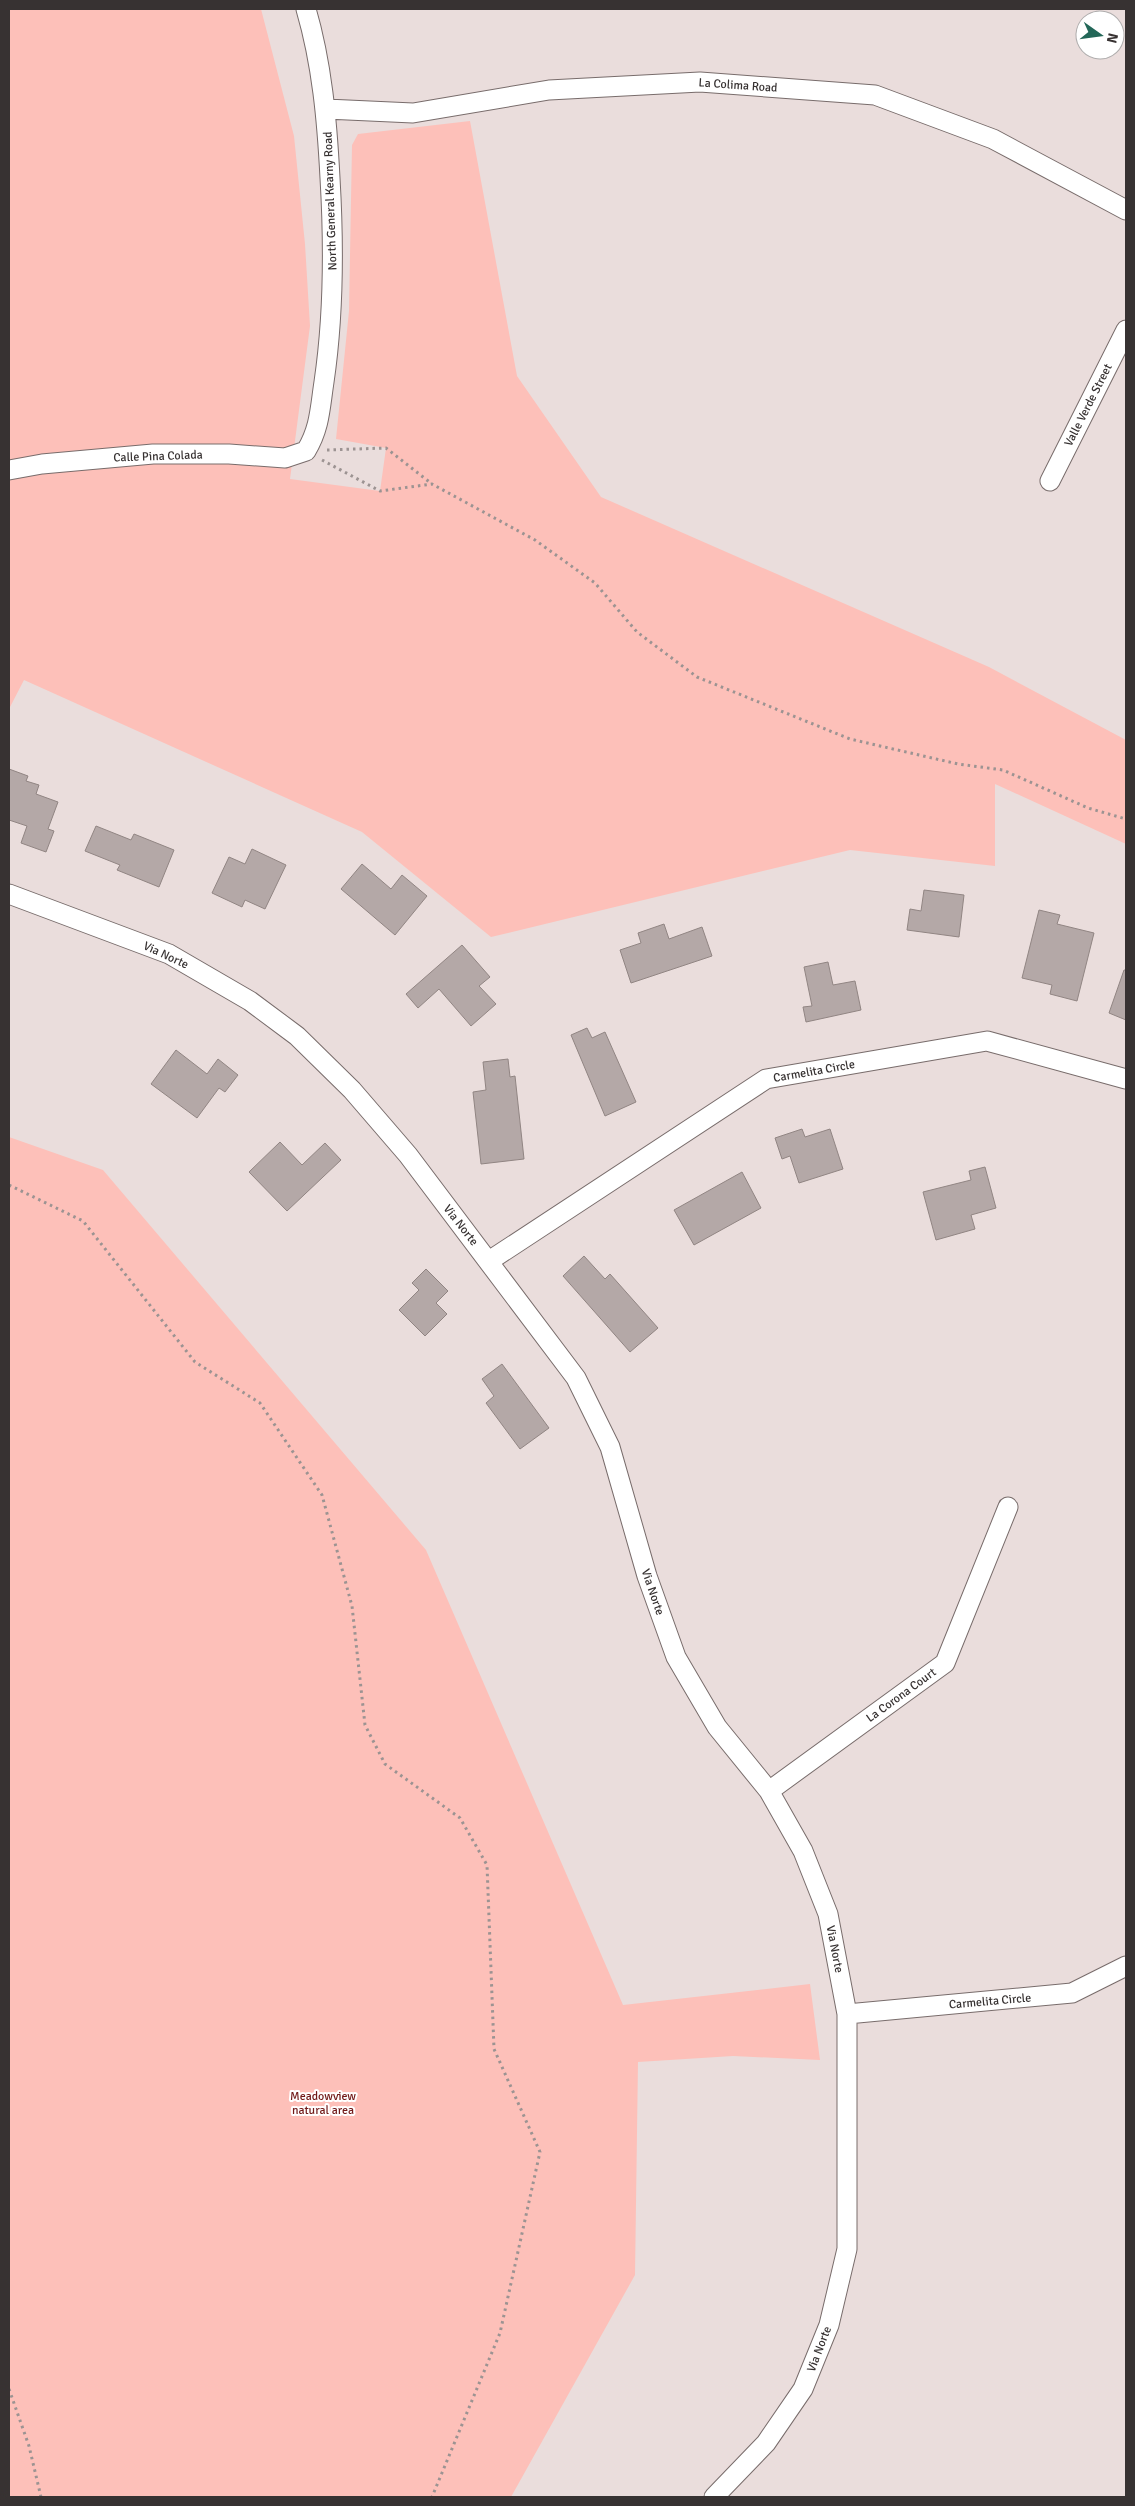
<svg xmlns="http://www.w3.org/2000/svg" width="1135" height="2506" font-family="Signika,sans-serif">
  <rect width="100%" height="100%" fill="#eadddc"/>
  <!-- green -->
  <path fill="#fdc0b9" d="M9,9H261L294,136L305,244L310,326L290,479L380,491L386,448L336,439L349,311L352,145L358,134L470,121L517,376L601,497L989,667L1126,740V844L995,784V866L850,850L491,937L362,832L24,680L9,709Z
    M9,1137L103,1170L426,1550L623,2005L810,1984L820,2060L733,2056L638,2062L635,2275L511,2497H9Z"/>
  <!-- building -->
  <path fill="#b4a8a7" stroke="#918583" d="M9,769L28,776L26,781L39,785L36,794L58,802L48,829L54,831L46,852L21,843L27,826L9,820Z
    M96,826L131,840L134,834L174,850L159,887L117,870L120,865L85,851Z
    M252,849L286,865L265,909L245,900L242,907L212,893L229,857L245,864Z
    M362,864L391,889L402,875L427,896L395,935L341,889Z
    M924,890L964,895L959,937L907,930L910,909L921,911Z
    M1039,910L1060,915L1057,924L1094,933L1077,1001L1050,994L1052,985L1022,978Z
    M664,924L669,939L702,927L712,956L631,983L620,950L641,943L638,933Z
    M462,945L490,977L479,986L496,1004L471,1026L439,989L418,1008L406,994Z
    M828,962L833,985L855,981L861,1010L806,1022L803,1007L812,1006L804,967Z
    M1124,970H1126V1020L1109,1013Z
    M587,1028L592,1038L605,1032L636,1102L605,1116L571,1035Z
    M176,1050L207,1074L218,1059L238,1075L225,1092L219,1088L197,1118L151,1084Z
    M508,1059L510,1077L515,1076L524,1159L481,1164L473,1092L486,1090L483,1062Z
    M802,1129L805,1137L830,1129L843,1169L799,1183L790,1156L782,1159L775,1138Z
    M280,1142L302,1165L325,1143L341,1160L287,1211L249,1172Z
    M985,1167L996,1208L971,1215L975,1229L936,1240L923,1192L971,1180L969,1171Z
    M742,1172L761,1208L694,1245L674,1210Z
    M584,1256L605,1279L610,1274L658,1328L630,1352L563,1276Z
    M426,1269L448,1291L436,1303L447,1314L425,1336L399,1310L419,1290L412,1283Z
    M502,1364L549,1428L520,1449L486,1403L494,1396L482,1379Z"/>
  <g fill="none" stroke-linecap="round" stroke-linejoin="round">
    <defs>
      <path id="minor" d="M326,109L413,113L549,90L700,82L875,95L993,139L1126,210
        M9,470L42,464L153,454H229L285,458L306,451C320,428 320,408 324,382C334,314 334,246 330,178C327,120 322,64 306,9
        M1050,481L1126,330
        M9,894L169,954L250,1001L297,1036L352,1090L408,1155L576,1378L610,1447L647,1576L676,1657L717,1727L769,1791L803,1851L828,1914L847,2014V2249L829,2325L803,2389L766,2443L714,2497
        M489,1261L766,1079L987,1041L1126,1079
        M769,1791L945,1663L1008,1507
        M847,2014L1072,1993L1126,1966"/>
    </defs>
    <!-- minor casing -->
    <use href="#minor" stroke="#786c6b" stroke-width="21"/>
    <!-- path -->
    <path stroke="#9c9392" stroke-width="3" stroke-dasharray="2.5 4" stroke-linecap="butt" d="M327,450L386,448L432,484
      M322,460L380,491L432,484L535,540L595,583L637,632L697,677L850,739L958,764L1003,770L1088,808L1126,819
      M9,1185L83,1221L195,1362L260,1403L322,1495L352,1606L365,1725L385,1764L460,1818L487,1865L494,2049L540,2152L500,2333L432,2497
      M9,2389L29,2446L41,2497"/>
    <!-- minor -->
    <use href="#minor" stroke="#fff" stroke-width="19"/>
  </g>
  <g text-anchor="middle" stroke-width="4" stroke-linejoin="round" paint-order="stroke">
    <!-- street labels -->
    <g font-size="12" fill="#373232" stroke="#fff">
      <text transform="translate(738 85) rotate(4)" y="4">La Colima Road</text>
      <text transform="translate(330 201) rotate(-92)" y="4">North General Kearny Road</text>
      <text transform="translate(1088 405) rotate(-63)" y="4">Valle Verde Street</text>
      <text transform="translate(158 456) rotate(-2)" y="4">Calle Pina Colada</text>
      <text transform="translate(166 955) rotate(25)" y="4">Via Norte</text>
      <text transform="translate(814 1071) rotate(-10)" y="4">Carmelita Circle</text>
      <text transform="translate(461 1225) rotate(52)" y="4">Via Norte</text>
      <text transform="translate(653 1592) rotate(71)" y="4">Via Norte</text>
      <text transform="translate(901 1695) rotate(-36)" y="4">La Corona Court</text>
      <text transform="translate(835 1949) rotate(79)" y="4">Via Norte</text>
      <text transform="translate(990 2001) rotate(-5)" y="4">Carmelita Circle</text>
      <text transform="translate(819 2349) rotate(-69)" y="4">Via Norte</text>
    </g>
    <!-- park labels -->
    <g font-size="12" fill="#711a19" stroke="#fff">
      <text x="323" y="2100">Meadowview<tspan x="323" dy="14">natural area</tspan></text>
    </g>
  </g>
  <!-- border -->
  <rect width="1135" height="2506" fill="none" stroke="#373232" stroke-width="20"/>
  <!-- north arrow -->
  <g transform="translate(1100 35) rotate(104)"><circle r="24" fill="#ffffff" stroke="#afadad"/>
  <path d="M0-4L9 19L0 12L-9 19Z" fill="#236758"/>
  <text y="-8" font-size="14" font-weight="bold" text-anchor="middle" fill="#373232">N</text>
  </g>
</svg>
